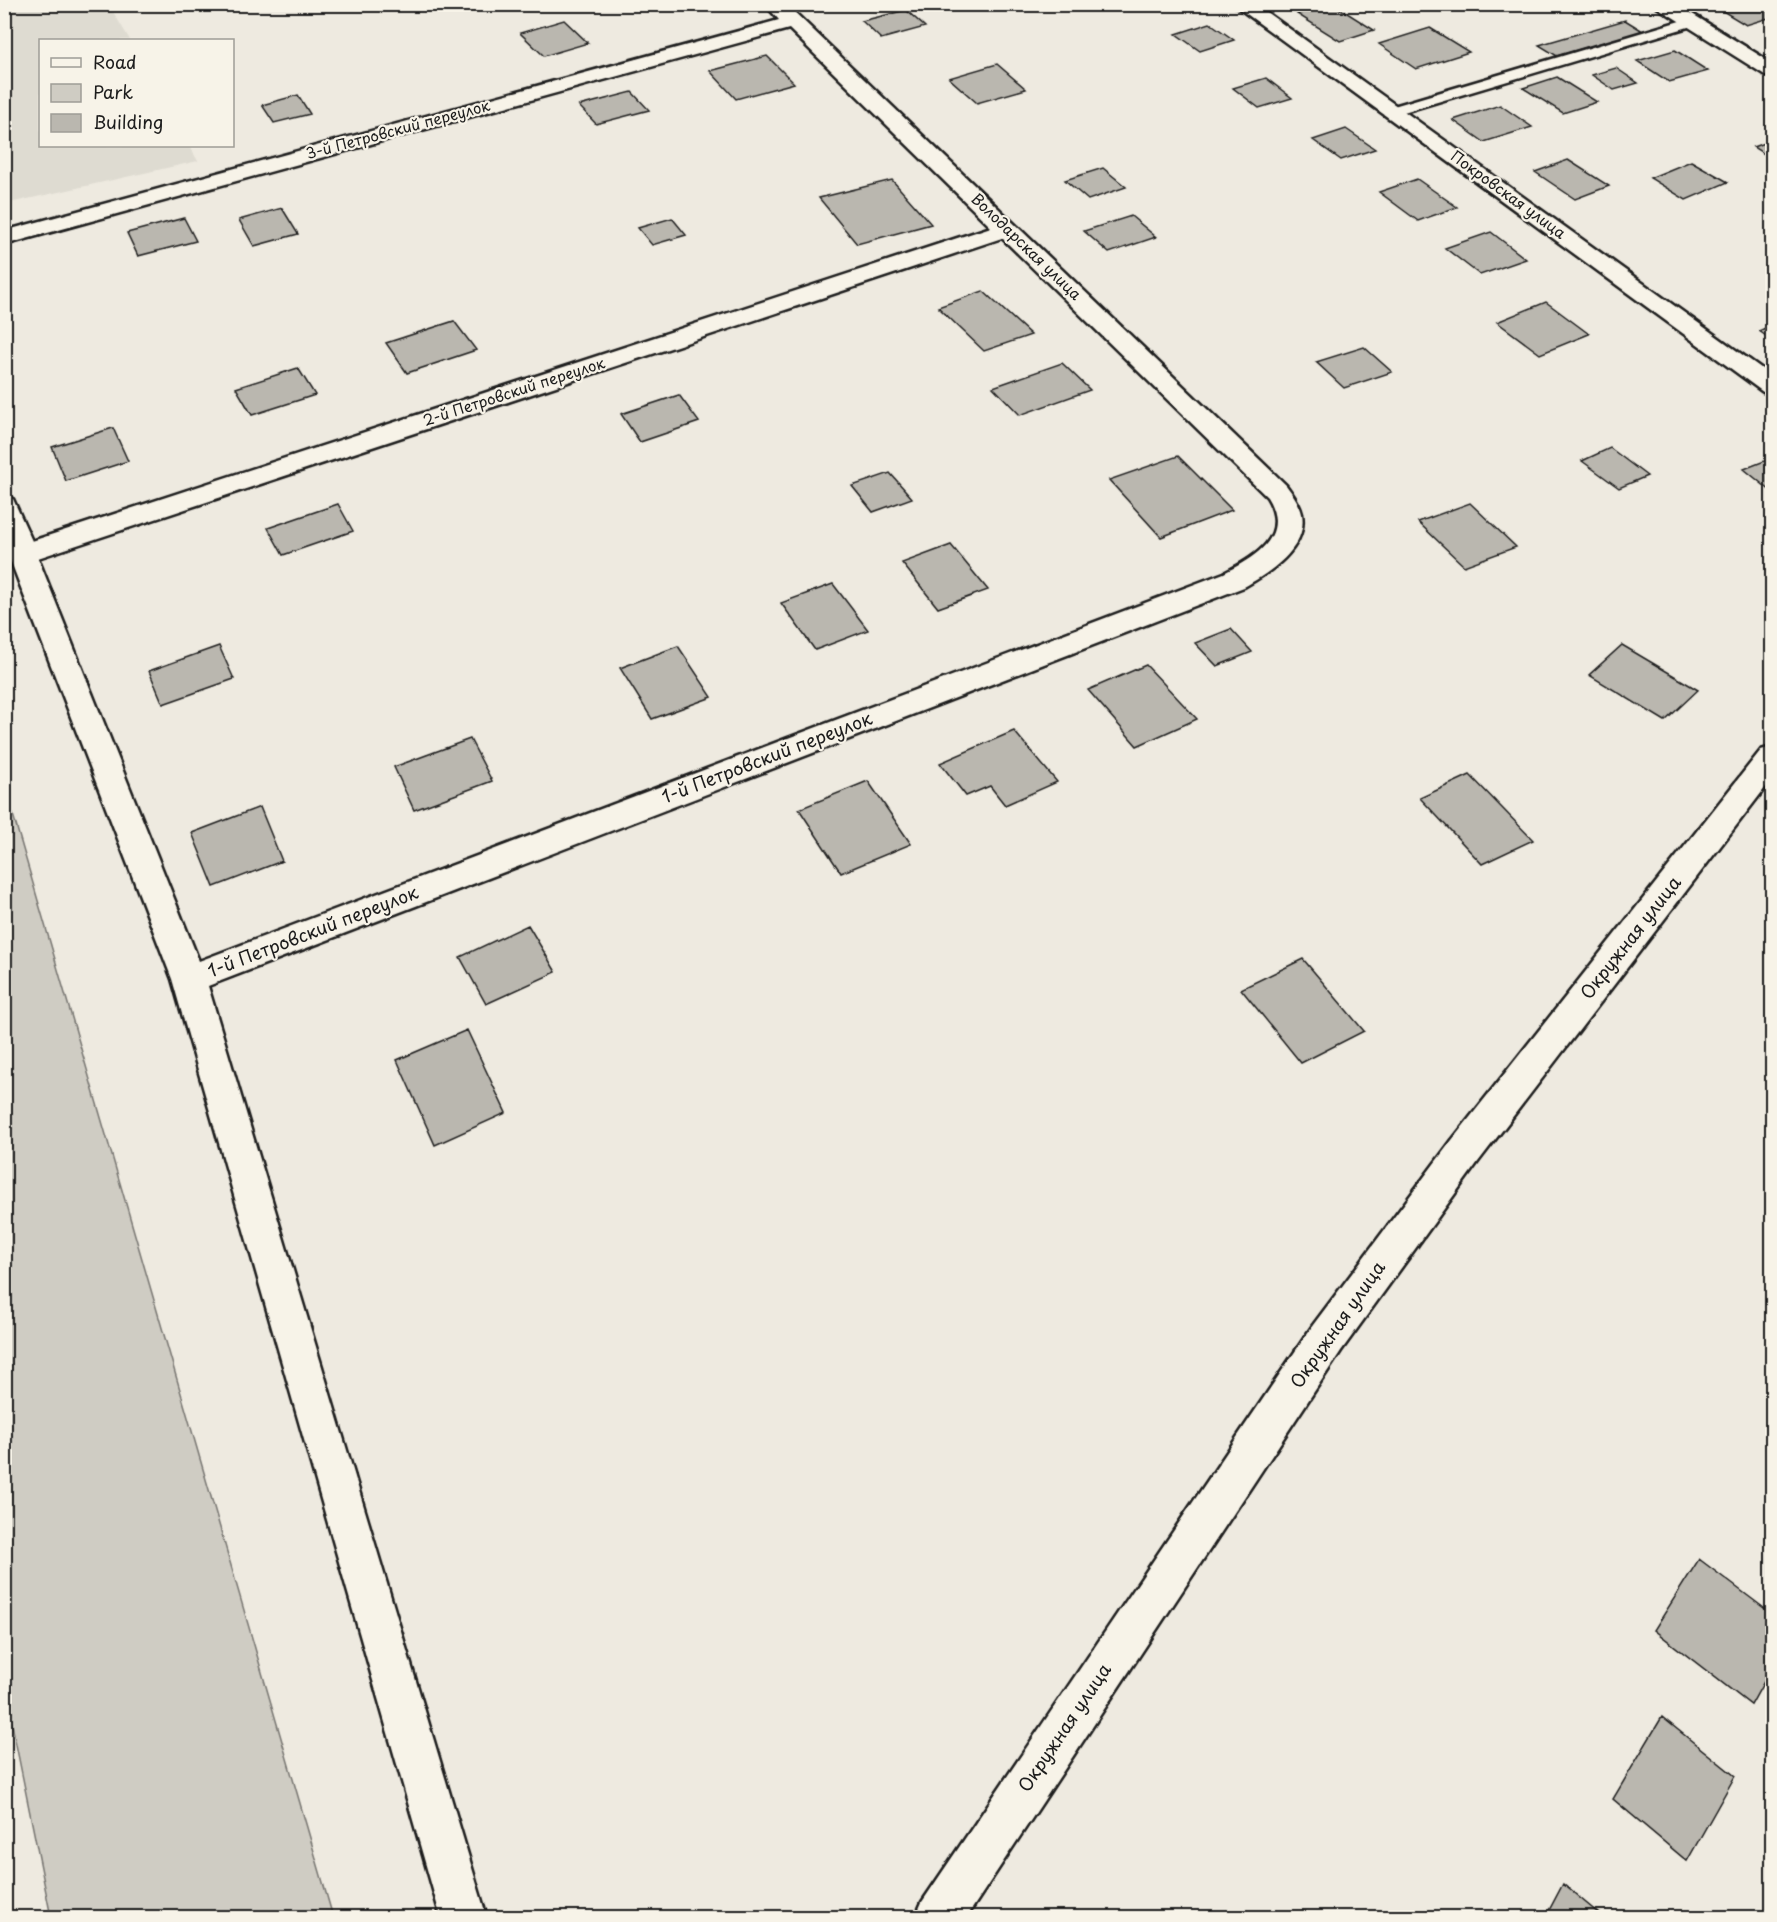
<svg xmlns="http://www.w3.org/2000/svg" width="1777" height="1922" font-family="'Playpen Sans',sans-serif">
  <rect width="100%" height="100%" fill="#eeeae0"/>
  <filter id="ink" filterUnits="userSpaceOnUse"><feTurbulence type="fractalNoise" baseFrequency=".0167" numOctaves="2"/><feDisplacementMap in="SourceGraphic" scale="12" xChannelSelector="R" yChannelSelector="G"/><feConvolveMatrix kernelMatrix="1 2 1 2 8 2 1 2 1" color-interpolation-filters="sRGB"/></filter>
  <g filter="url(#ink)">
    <!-- built -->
    <path fill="#dedbd1" d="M33,4L109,5L130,40H40V146H189L198,161L5,204V11Z"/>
    <!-- green -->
    <path fill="#cfccc3" stroke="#767470" stroke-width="1.5" d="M4,787H5L333,1917H51L4,1685Z"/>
    <!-- building -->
    <path fill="#bab7af" stroke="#1c1c1c" stroke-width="1.5" d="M1327,4H1333L1374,30L1340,41L1297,14Z
      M1711,4H1767L1772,7V17L1746,25Z
      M906,10L925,27L881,39L862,21Z
      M564,20L588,43L544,56L520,33Z
      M1625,20L1643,31L1557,56L1539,45Z
      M1210,23L1234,40L1200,51L1176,34Z
      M1430,28L1469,52L1416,69L1379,44Z
      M1675,50L1708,71L1669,82L1637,61Z
      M767,56L794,83L736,99L710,71Z
      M997,64L1026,89L977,103L949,78Z
      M1616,68L1638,83L1614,90L1592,75Z
      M1557,77L1597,102L1563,113L1523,88Z
      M1266,78L1292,98L1259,108L1233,88Z
      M632,92L649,110L596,124L579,106Z
      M298,95L310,114L274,123L262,105Z
      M1500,105L1532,127L1484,142L1453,120Z
      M1346,129L1375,149L1341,160L1313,140Z
      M1772,140V159L1753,147Z
      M1568,160L1609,186L1575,199L1535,172Z
      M1691,161L1728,182L1686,200L1650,178Z
      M1103,168L1126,187L1088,200L1065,180Z
      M1417,179L1457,207L1418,221L1379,192Z
      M892,180L931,224L857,244L819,198Z
      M282,208L298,234L254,246L239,220Z
      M1131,216L1156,237L1109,253L1084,231Z
      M184,218L196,241L138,256L127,233Z
      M672,218L686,235L652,245L638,228Z
      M1491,232L1526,259L1480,275L1445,248Z
      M983,291L1031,335L984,351L938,307Z
      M1546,302L1589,334L1540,354L1497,322Z
      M454,321L476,350L407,373L386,343Z
      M1772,325V340L1759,331Z
      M1364,347L1392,372L1344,388L1316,362Z
      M1062,363L1090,390L1020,415L993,387Z
      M298,368L315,395L252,415L236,388Z
      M679,395L699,422L640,442L621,414Z
      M113,428L128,461L66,481L52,447Z
      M1610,448L1647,476L1619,488L1582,461Z
      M1178,456L1232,510L1161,537L1109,480Z
      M1772,458V492L1744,469Z
      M890,473L912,498L873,512L852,486Z
      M1470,503L1516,547L1464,566L1418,522Z
      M338,504L353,531L283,555L268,528Z
      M951,545L988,590L938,608L902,563Z
      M833,584L868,630L815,650L781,603Z
      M1231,629L1252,652L1217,666L1195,643Z
      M1622,645L1698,690L1665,721L1589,675Z
      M219,646L234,679L163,704L149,671Z
      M678,646L712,697L652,719L620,668Z
      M1146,665L1197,719L1137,746L1088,690Z
      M1014,731L1057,782L1005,805L990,786L966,796L940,763Z
      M470,739L492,781L414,810L394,767Z
      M1470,775L1533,840L1482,864L1420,798Z
      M868,781L911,844L841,873L799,809Z
      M260,807L282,861L214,887L192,833Z
      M528,925L556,972L486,1004L460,957Z
      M1303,959L1364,1031L1301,1063L1241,989Z
      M467,1030L506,1113L435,1145L397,1060Z
      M1699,1559L1772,1614V1667L1751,1705L1654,1630Z
      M1662,1717L1735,1776L1687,1861L1613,1799Z
      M1563,1884L1604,1918H1545Z"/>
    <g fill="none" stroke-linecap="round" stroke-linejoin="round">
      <defs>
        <path id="lane" d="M1690,18L1695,19V25L1397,114L1392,115L1385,111L1387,108Z"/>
        <path id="street" d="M765,4H786L1286,485C1292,493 1300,504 1302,514C1308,548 1269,573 1244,587L208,986L487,1918H441L172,979L8,554L4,541V496L13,499L32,541L991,227L789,29L4,245V231L779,20ZM1002,238L1267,497C1291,536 1256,557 1224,573L199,961L38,558Z
          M1233,4H1255L1772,376V395L1763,392Z
          M1652,4H1676L1772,63V77L1765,75Z
          M1772,747V779L1478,1162L1341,1351L966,1918H915L922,1902L1313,1325L1452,1140L1761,750Z"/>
      </defs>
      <!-- lane casing -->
      <use href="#lane" stroke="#1c1c1c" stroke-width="5"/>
      <!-- street casing -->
      <use href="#street" stroke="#1c1c1c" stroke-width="5"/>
      <!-- lane -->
      <use href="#lane" fill="#f7f3e8" fill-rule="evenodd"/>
      <!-- street -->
      <use href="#street" fill="#f7f3e8" fill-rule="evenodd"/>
    </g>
  </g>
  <g text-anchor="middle" stroke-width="4.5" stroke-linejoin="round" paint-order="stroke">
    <!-- far-street labels -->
    <g font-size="15" fill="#1c1c1c" stroke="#f7f3e8">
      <text transform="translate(398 130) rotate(-15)" y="5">3-й Петровский переулок</text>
      <text transform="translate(1508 195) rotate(36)" y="5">Покровская улица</text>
      <text transform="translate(1026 247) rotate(44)" y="5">Володарская улица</text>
      <text transform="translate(514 392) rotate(-18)" y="5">2-й Петровский переулок</text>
    </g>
    <!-- street labels -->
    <g font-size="18" fill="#1c1c1c" stroke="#f7f3e8">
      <text transform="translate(767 758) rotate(-21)" y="6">1-й Петровский переулок</text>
      <text transform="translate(313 932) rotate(-21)" y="6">1-й Петровский переулок</text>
      <text transform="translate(1631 938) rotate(-52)" y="6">Окружная улица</text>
      <text transform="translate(1338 1325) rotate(-55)" y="6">Окружная улица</text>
      <text transform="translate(1065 1728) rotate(-56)" y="6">Окружная улица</text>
    </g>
  </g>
  <!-- margin -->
  <rect width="1777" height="1922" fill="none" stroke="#f7f3e8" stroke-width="24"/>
  <rect x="12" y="12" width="1753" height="1898" fill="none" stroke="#1c1c1c" stroke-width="2" filter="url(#ink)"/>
  <!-- legend -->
  <rect x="39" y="39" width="195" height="108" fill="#f7f3e8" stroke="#9f9d96" stroke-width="1.5"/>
  <rect x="51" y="58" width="30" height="9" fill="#f7f3e8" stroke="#9f9d96" stroke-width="1.5"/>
  <text x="93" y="69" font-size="18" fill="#1c1c1c">Road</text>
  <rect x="51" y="84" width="30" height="18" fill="#cfccc3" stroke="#9f9d96" stroke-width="1.5"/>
  <text x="93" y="99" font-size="18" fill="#1c1c1c">Park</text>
  <rect x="51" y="114" width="30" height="18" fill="#bab7af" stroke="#9f9d96" stroke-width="1.5"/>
  <text x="93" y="129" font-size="18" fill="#1c1c1c">Building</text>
</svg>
